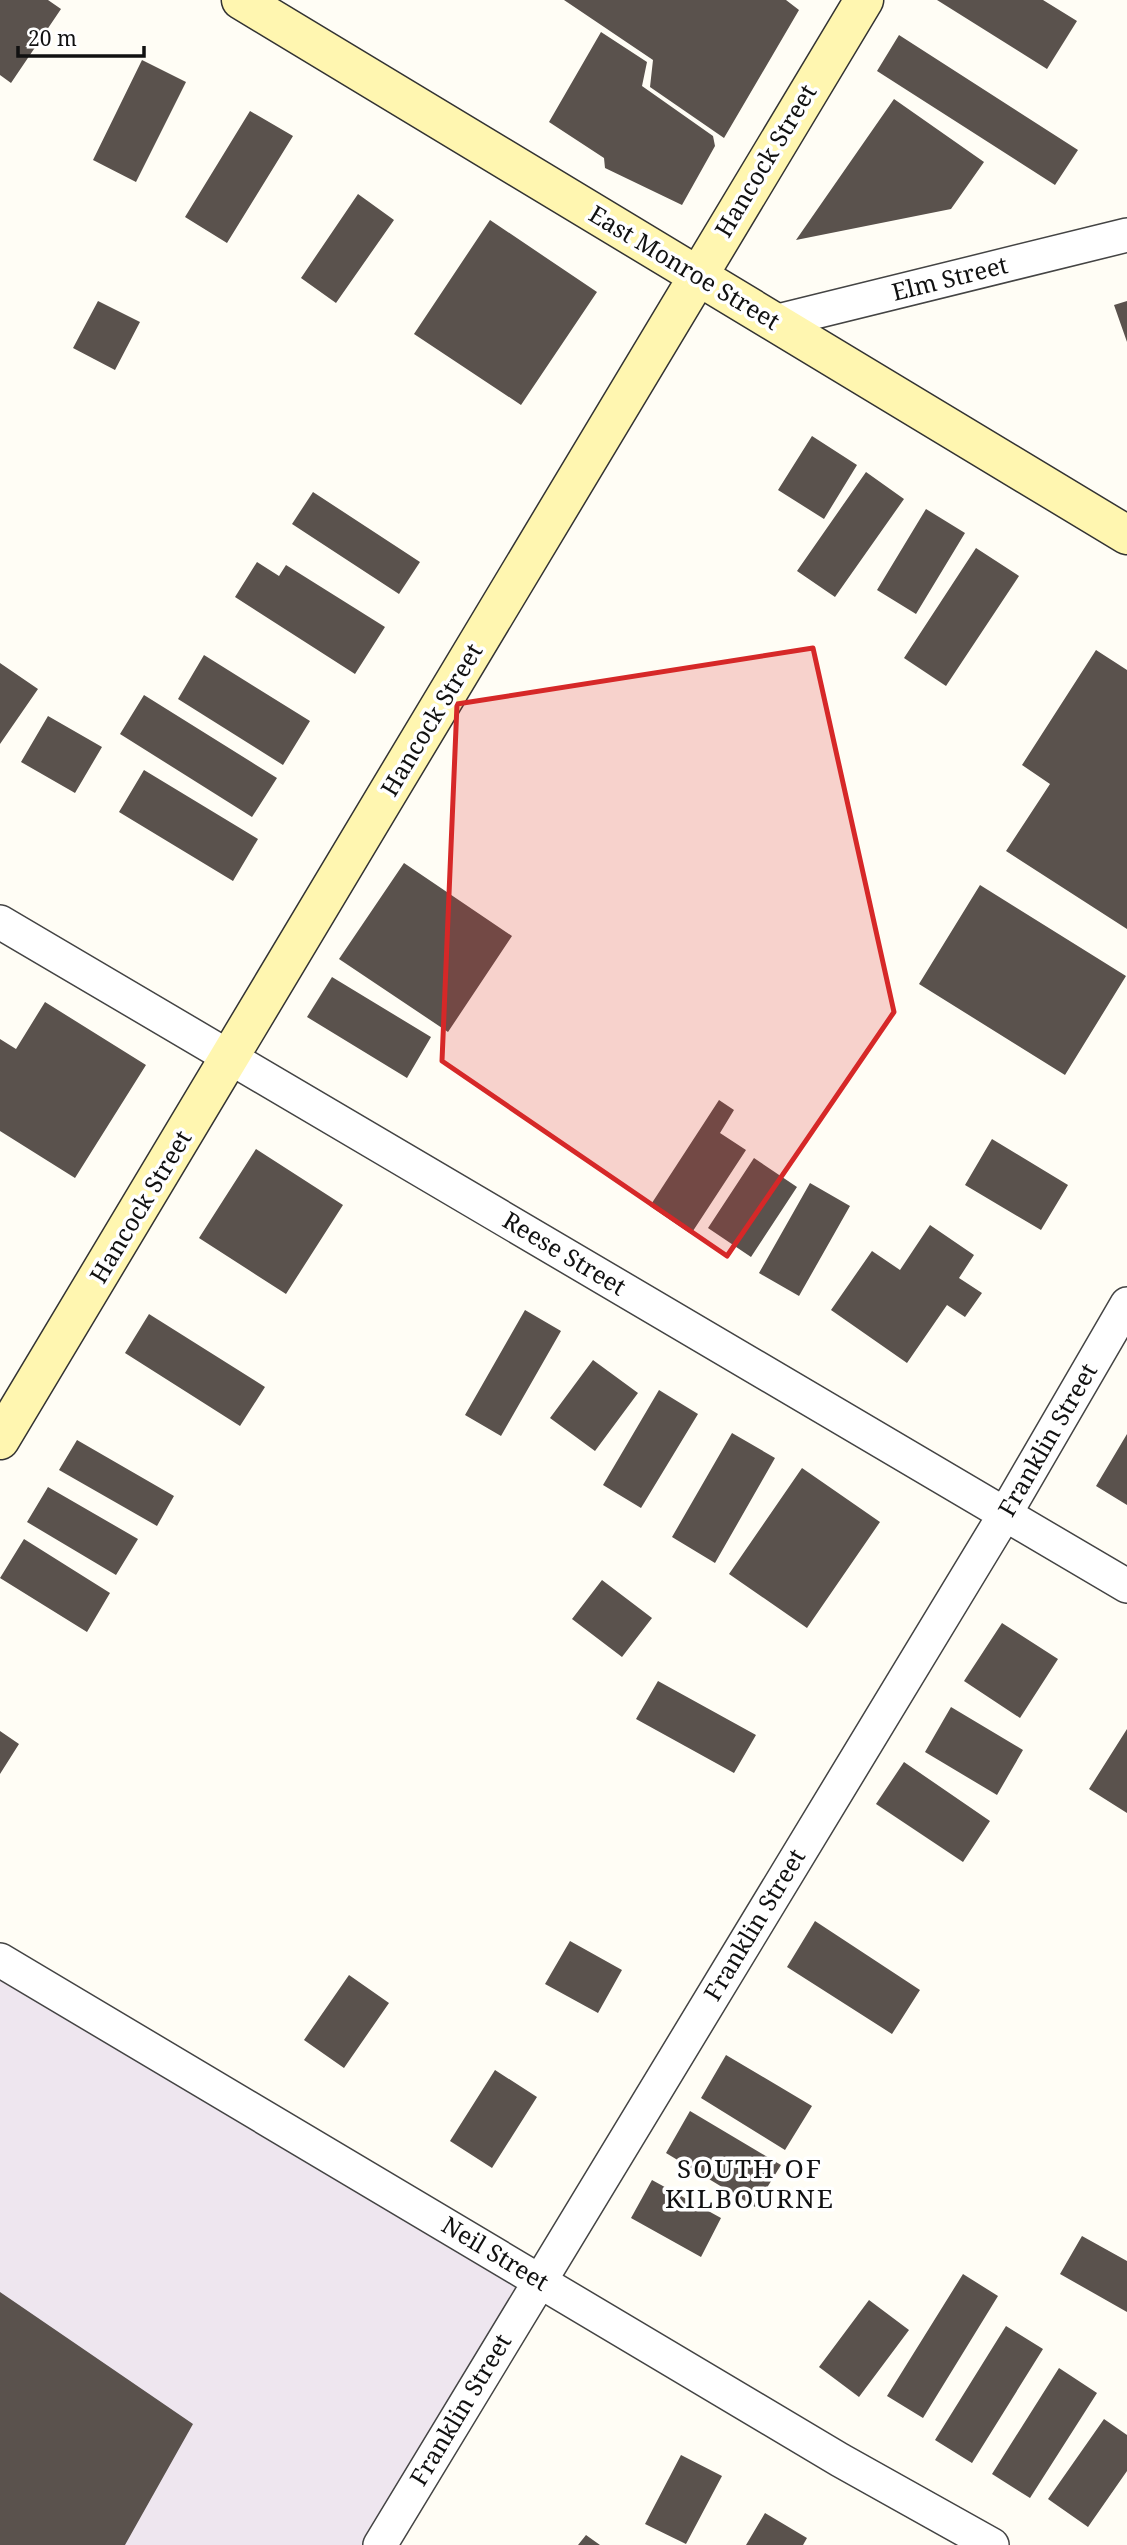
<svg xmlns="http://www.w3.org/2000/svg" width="1127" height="2545" font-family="'Noto Serif',serif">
  <rect width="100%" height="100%" fill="#fffdf5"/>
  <!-- industrial -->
  <path fill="#eee6ef" d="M0,1960L540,2281L380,2545H0Z"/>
  <!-- building -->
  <path fill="#5a524d" d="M0,0H48L61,9L11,83L0,75Z
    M564,0H786L799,10L724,138L650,87L653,60Z
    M937,0H1043L1077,21L1047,69Z
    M601,32L647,62L642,86L713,136L715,146L682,205L605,168L604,158L549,122Z
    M899,35L1078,150L1055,185L877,71Z
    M142,60L186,82L136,182L93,160Z
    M894,99L984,162L951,209L796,240Z
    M250,111L293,136L227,243L185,217Z
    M358,194L394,220L336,303L301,278Z
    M490,220L597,292L521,405L414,334Z
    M98,301L140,322L115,370L73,348Z
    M1127,301V342L1114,305Z
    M812,436L857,465L824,519L778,490Z
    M866,472L904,499L835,597L797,571Z
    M313,492L420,562L399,594L292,524Z
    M926,509L965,533L916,614L877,590Z
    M976,548L1019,576L946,686L904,658Z
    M257,562L279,576L286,565L385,627L355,674L235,597Z
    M1096,650L1127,670V929L1006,851L1050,784L1022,765Z
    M204,655L310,721L283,765L178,699Z
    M0,663L38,689L0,744Z
    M144,695L277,778L252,817L120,734Z
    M48,716L102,747L75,793L21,762Z
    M144,770L258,839L233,881L119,812Z
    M404,863L512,936L448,1032L339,959Z
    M980,885L1126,976L1065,1075L919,984Z
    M332,977L431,1037L407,1078L307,1017Z
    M45,1002L146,1065L75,1178L0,1131V1039L16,1049Z
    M719,1100L734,1110L720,1133L746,1150L691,1234L650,1206Z
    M992,1139L1068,1185L1041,1230L965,1185Z
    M256,1149L343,1205L286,1294L199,1238Z
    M754,1158L797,1187L751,1257L708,1228Z
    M810,1183L850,1206L799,1296L759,1273Z
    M930,1225L974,1255L959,1278L982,1293L965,1317L947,1305L907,1363L831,1310L872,1251L900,1270Z
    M525,1310L561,1331L501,1436L465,1415Z
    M149,1314L265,1387L240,1426L125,1353Z
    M593,1360L638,1393L595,1451L550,1418Z
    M659,1390L698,1414L641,1508L603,1485Z
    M732,1433L775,1458L715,1563L672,1537Z
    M1127,1434V1505L1096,1486Z
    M77,1440L174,1496L157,1526L59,1470Z
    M802,1468L880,1522L807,1628L729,1574Z
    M48,1487L138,1539L116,1575L27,1522Z
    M24,1539L110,1593L87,1632L0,1578Z
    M602,1580L652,1618L622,1657L572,1619Z
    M1002,1623L1058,1659L1020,1718L964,1681Z
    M658,1681L756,1735L734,1773L636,1719Z
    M951,1707L1023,1750L997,1795L925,1752Z
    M1127,1729V1813L1089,1789Z
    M0,1731L19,1744L0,1774Z
    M904,1762L990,1821L963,1862L876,1804Z
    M815,1921L920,1990L892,2034L787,1967Z
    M570,1941L622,1970L598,2013L545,1984Z
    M349,1975L389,2003L344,2068L304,2040Z
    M726,2055L812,2106L785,2150L701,2098Z
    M495,2070L537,2097L492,2168L450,2141Z
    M690,2111L781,2165L755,2207L666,2153Z
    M652,2180L721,2218L701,2257L631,2218Z
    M1082,2236L1127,2261V2312L1060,2274Z
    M963,2274L998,2296L923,2418L887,2396Z
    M0,2292L193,2424L125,2545H0Z
    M869,2300L909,2330L859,2397L819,2367Z
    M1006,2326L1043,2349L972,2463L935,2440Z
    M1059,2368L1097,2393L1030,2498L992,2474Z
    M1104,2419L1127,2435V2471L1088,2527L1048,2499Z
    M681,2455L722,2476L686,2544L645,2524Z
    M765,2513L807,2538L803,2545H746Z
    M586,2535L600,2545H578Z"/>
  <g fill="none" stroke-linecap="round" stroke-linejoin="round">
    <defs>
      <path id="street" d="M774,322L1127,235
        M0,922L1127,1586
        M0,1960L840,2460L992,2545
        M380,2545L1005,1514L1127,1304"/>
      <path id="secondary" d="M241,0L1127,535
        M0,1440C290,961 572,478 864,0"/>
    </defs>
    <!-- street casing -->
    <use href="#street" stroke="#444" stroke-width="36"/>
    <!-- secondary casing -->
    <use href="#secondary" stroke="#333" stroke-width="41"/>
    <!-- street -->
    <use href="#street" stroke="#fff" stroke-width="33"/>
    <!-- secondary -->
    <use href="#secondary" stroke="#fff6b0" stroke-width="38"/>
  </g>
  <!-- marked area -->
  <path fill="#d62828" fill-opacity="0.2" stroke="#d62828" stroke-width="5" stroke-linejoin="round" d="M813,648L894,1012L727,1256L442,1061L457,704Z"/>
  <g text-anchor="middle" stroke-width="7" stroke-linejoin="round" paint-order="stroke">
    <!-- street labels -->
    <g font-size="24" fill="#111" stroke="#fff">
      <text transform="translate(766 161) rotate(-59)" y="8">Hancock Street</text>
      <text transform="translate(684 268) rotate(31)" y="8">East Monroe Street</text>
      <text transform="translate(950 279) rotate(-14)" y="8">Elm Street</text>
      <text transform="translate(432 720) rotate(-59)" y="8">Hancock Street</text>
      <text transform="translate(141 1207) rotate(-59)" y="8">Hancock Street</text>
      <text transform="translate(564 1254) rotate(31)" y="8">Reese Street</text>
      <text transform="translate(1048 1440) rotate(-60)" y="8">Franklin Street</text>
      <text transform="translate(755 1925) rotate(-59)" y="8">Franklin Street</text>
      <text transform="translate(495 2254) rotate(31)" y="8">Neil Street</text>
      <text transform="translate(461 2410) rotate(-59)" y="8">Franklin Street</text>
    </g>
    <!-- neighbourhood labels -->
    <g font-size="26" letter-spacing="2" fill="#111" stroke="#fff">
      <text x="750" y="2178">SOUTH OF<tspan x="750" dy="30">KILBOURNE</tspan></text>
    </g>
  </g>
  <!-- scale -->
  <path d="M18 46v10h126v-10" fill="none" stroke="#111111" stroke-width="3.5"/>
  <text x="28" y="46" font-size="21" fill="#111111" stroke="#ffffff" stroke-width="5" paint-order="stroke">20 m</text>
</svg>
